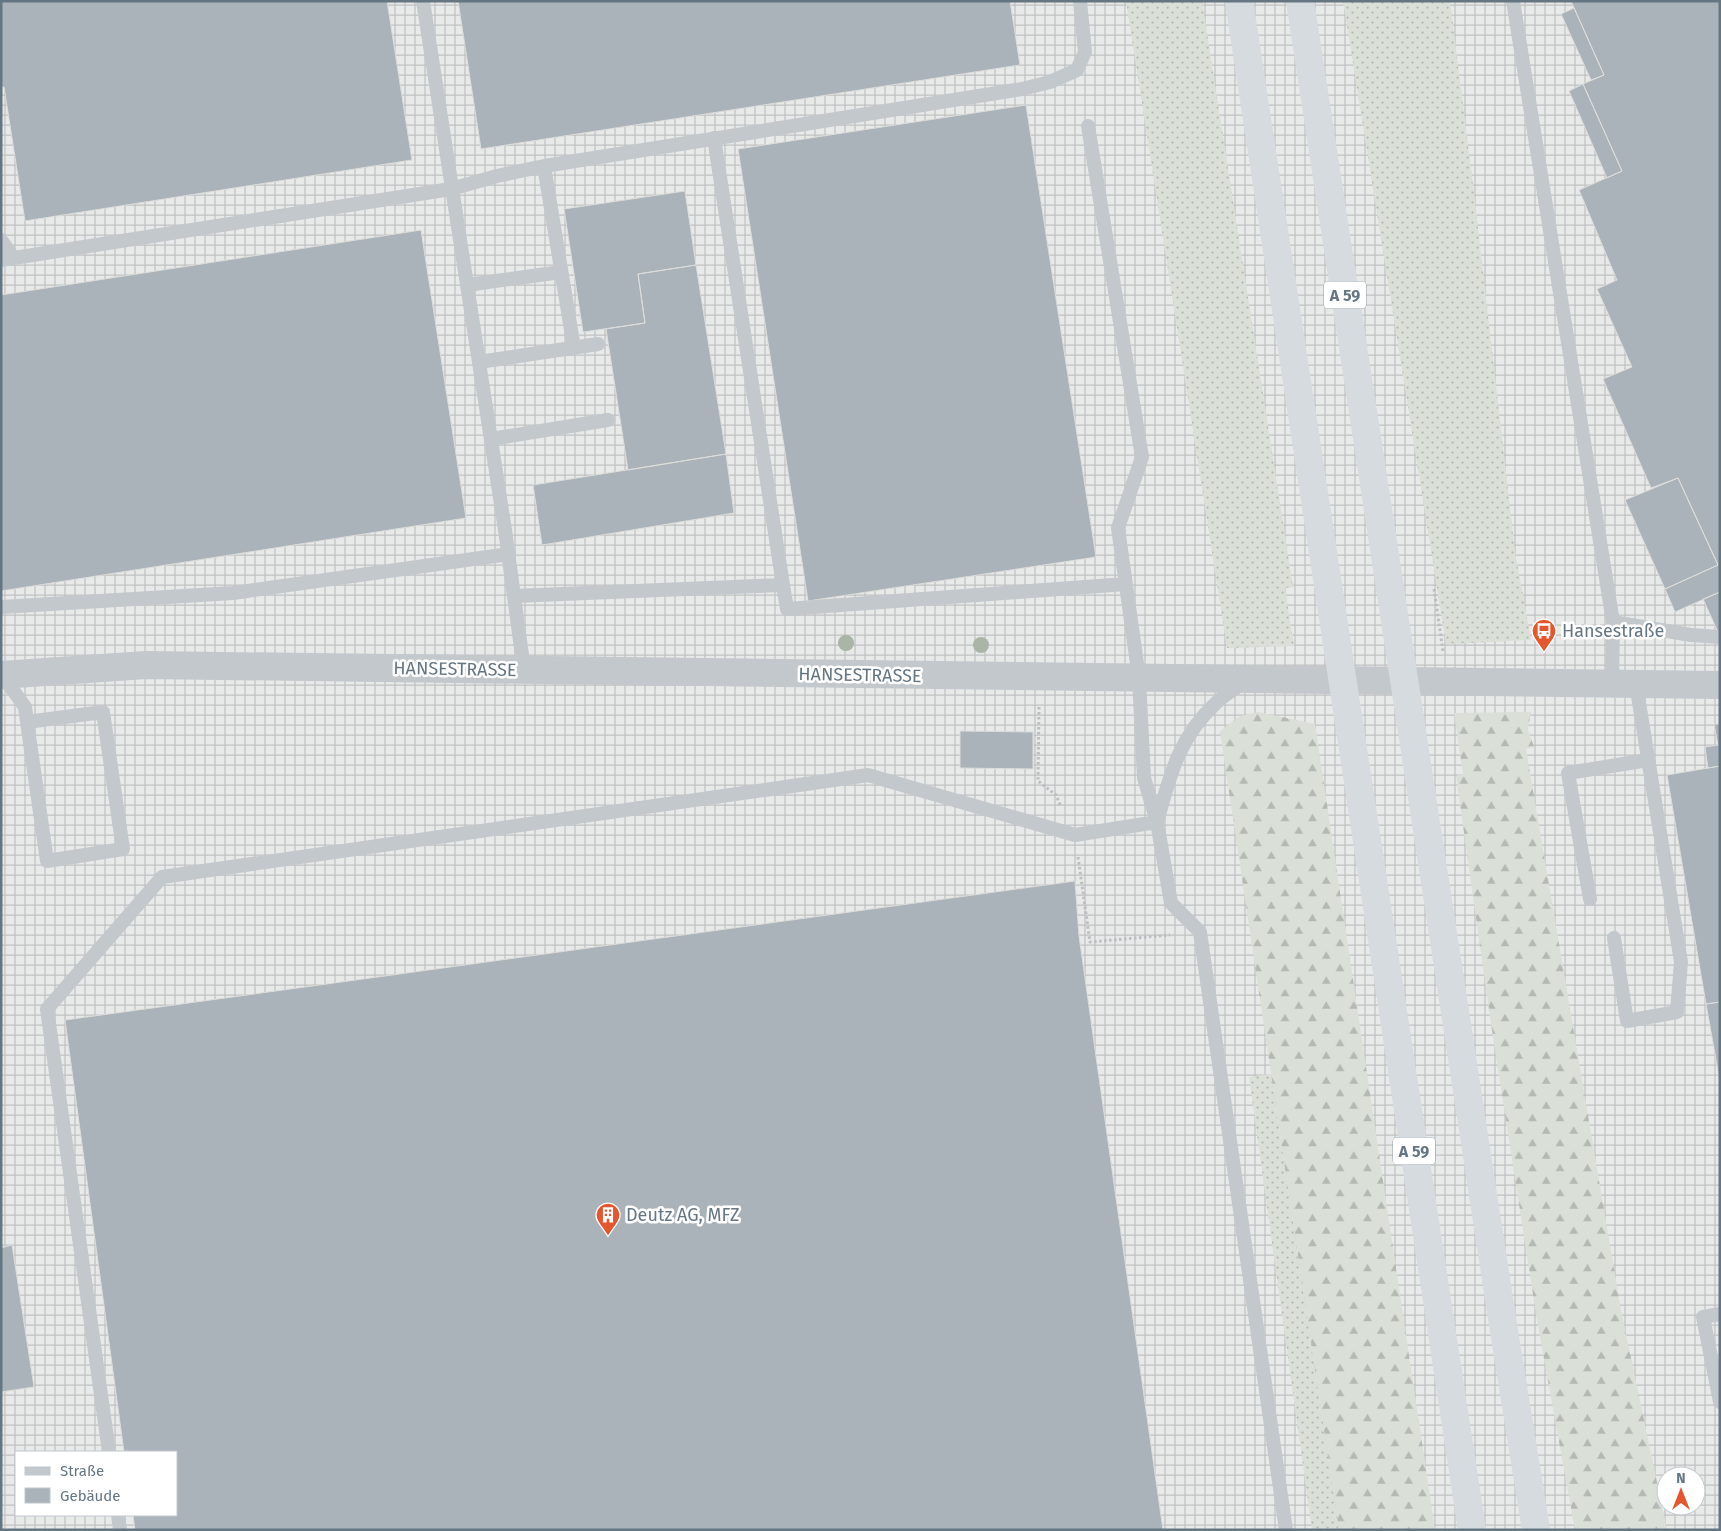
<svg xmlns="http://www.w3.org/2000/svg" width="1721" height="1531" font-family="'Fira Sans',sans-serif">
  <defs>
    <pattern id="industrial-grid" width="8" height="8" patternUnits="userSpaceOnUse" patternTransform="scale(1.25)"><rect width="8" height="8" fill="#e8e9e9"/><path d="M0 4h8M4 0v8" fill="none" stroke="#c0c1c2"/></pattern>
    <pattern id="grass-dots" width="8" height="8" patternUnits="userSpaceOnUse" patternTransform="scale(1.25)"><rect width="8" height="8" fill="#dadfd7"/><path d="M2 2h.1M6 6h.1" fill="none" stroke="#b4b9b4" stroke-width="1.8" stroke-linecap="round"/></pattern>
    <pattern id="forest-firs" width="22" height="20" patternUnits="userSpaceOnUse" patternTransform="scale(1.25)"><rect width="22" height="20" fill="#dadfd7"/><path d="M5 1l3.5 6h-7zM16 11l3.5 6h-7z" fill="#b4b9b4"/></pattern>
  </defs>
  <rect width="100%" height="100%" fill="#fafaf8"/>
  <!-- industrial -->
  <path fill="url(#industrial-grid)" fill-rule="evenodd" d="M1,1H1720V1530H1ZM16,1452H176V1515H16ZM1666,1476H1696V1506H1666Z"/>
  <!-- grass -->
  <path fill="url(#grass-dots)" d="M1126,1H1202L1293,587L1285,588L1294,646L1227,648Z
    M1343,1H1450L1474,193L1515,552L1531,640L1446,644Z
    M1271,1074L1339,1530H1312L1249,1077Z"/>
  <!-- forest -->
  <path fill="url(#forest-firs)" d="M1258,712L1315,724L1435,1530H1339L1220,731L1240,716Z
    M1531,712L1528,729L1534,747L1526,749L1621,1310L1667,1530H1575L1537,1320L1491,1024L1456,776L1463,774L1454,713Z"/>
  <!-- building -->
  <path fill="#aab3b9" stroke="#dcdcda" d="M1,1H387L412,160L25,221L4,87H1Z
    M458,1H1010L1020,65L481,149Z
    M1571,1H1720V592L1675,612L1665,589L1718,565L1678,478L1651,488L1603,379L1632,367L1597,289L1617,280L1579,190L1622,171L1583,84L1604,75Z
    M1574,8L1604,75L1591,80L1561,14Z
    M1583,84L1622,171L1607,178L1569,91Z
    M1026,105L1096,557L808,601L738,149Z
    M685,191L696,265L638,274L645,323L583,332L564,209Z
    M421,230L466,518L1,591V295Z
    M696,265L726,454L628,470L606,329L645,323L638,274Z
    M726,454L734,513L542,545L533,485Z
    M1678,478L1718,565L1665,589L1625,500Z
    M1720,592V632H1718L1703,599Z
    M1714,724H1720V766L1708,768L1705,747L1718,745Z
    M960,731L1033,732V769L960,768Z
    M1720,766V1002L1706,1004L1667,775Z
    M1075,881L1079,936L1163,1530H135L133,1515H176V1452H124L65,1020Z
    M1720,1002V1082L1706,1004Z
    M12,1245L34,1387L1,1392V1248Z"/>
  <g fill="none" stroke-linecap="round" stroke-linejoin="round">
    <!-- path -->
    <path stroke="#bbbfc2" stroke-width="3" stroke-dasharray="2.5 2.5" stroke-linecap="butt" d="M1434,589L1443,651
      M1039,707L1038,781L1056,795L1061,807
      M1078,857L1090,942L1170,935"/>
    <!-- lane -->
    <path stroke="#c3c8cc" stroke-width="14" d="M423,1L505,530L524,670
      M1513,1L1613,622L1612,684
      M1088,126L1142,457L1118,528L1139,678L1144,778L1157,822L1171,903L1200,932L1286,1530
      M544,166L574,348
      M1,240L14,258
      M1,260L451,189L497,176L544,166L1022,89L1050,82L1077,70L1085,52L1080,1
      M467,285L561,272
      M479,362L598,344
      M491,439L608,420
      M783,585L787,609L1126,584
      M514,596L783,585L714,138
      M1,607L233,593L509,554
      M1613,622L1691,635L1720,637
      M2,675L25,707L27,722L47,861L123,849L103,712L27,722
      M1590,899L1568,773L1648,760
      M1614,938L1627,1021L1677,1012L1681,962L1636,684
      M1720,1314L1703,1317L1720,1402
      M109,1452L47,1009L162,877L868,775L1075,835L1157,822C1170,775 1179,737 1216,703C1224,695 1235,689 1244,682
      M118,1515L120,1530"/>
    <!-- street -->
    <path stroke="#c3c8cc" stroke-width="28" d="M1,675L146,665L1720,685"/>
    <!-- highway -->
    <path stroke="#d6dbdf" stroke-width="28" d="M1239,1L1472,1530
      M1300,1L1501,1312L1536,1530"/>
  </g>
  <!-- trees -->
  <g fill="#aab4a7">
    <circle cx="846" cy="643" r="8"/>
    <circle cx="981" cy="645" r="8"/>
  </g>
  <!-- icons -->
  <defs>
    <symbol id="bus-pin" viewBox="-11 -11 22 30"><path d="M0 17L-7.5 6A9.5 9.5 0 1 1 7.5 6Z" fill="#e4572e" stroke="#fff"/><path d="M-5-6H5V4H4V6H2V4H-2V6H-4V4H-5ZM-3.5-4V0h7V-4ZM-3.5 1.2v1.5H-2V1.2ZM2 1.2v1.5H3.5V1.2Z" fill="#fff"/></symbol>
    <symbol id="building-pin" viewBox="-11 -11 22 30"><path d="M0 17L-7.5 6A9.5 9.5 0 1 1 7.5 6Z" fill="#e4572e" stroke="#fff"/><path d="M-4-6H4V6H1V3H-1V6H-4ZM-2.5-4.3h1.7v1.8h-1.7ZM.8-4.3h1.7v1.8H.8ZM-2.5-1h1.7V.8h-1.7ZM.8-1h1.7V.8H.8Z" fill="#fff"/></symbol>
  </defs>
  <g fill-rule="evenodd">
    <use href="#bus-pin" x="1530" y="617" width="28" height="38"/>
    <use href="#building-pin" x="594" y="1201" width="28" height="38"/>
  </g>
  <g text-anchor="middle" stroke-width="5" stroke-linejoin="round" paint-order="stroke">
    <!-- shield labels -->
    <g fill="#fff" stroke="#939fa8" stroke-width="1">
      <rect x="1324" y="281.5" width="42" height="27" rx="4"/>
      <rect x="1393" y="1137.5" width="42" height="27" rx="4"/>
    </g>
    <g font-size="16" font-weight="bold" fill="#657683">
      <text x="1345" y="301">A 59</text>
      <text x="1414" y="1157">A 59</text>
    </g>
    <!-- poi labels -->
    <g font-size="18" fill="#657683" stroke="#fff" text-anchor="start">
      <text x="1562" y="637">Hansestraße</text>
      <text x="626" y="1221">Deutz AG, MFZ</text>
    </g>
    <!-- street labels -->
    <g font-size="18" fill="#657683" stroke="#fff">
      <text transform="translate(455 669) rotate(1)" y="6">HANSESTRASSE</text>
      <text transform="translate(860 675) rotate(1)" y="6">HANSESTRASSE</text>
    </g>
  </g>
  <!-- border -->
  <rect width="1721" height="1531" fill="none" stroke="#657683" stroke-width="5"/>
  <!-- legend -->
  <rect x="15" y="1451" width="162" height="65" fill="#ffffff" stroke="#c1c8cd"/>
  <rect x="25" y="1467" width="25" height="8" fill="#c3c8cc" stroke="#c1c8cd"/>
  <text x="60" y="1476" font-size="15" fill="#657683">Straße</text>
  <rect x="25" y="1488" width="25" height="15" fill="#aab3b9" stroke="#c1c8cd"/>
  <text x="60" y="1501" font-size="15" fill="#657683">Gebäude</text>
  <!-- north arrow -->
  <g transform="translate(1681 1491)"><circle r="24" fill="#ffffff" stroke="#c1c8cd"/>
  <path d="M0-4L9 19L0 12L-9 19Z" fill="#e4572e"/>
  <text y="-8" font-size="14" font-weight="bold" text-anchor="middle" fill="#657683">N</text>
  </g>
</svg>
